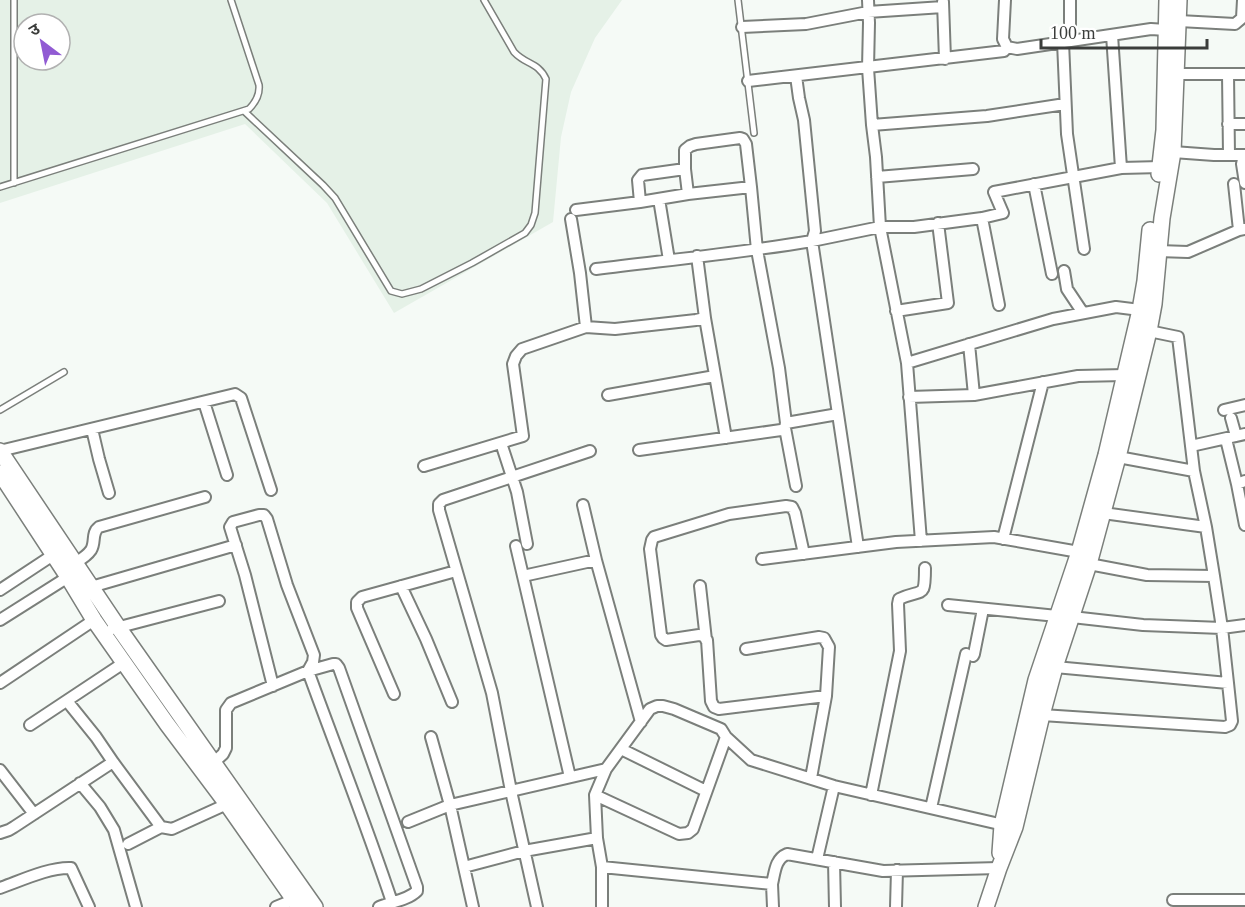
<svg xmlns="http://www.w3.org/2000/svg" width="1245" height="907" font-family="'Times New Roman','Noto Sans Devanagari',serif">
  <rect width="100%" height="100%" fill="#f5faf6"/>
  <!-- built -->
  <path fill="#e5f1e7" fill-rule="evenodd" d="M0,0H622L595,38L571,92L561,137L553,222L394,313L327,203L245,124L0,203ZM24,24H60V60H24Z"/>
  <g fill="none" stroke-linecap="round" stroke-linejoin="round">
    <defs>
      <path id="lane" d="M738,0L754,133
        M244,111L323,185L335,198L391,291L402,294L421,289L472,263L525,233L531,225L535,213L546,79C538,62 526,65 514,52L484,0
        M14,183V0
        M0,187L249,109C256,102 260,95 259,85L231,0
        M0,410L64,372"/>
      <path id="street" d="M868,0L869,23L868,68L872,125L876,157L880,227L907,363L1053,319L1116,307L1140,310
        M1005,0L1003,39L1007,47L1017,49L1151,29L1166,30
        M943,2L945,59
        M1179,21L1235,24L1242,18L1243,0
        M742,27L806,24L868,12L943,7
        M1112,35L1121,168
        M1070,41V0
        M1063,42L1067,134L1084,249
        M1169,74H1245
        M1228,74L1229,155
        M748,81L1004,51L1007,47
        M1228,124H1245
        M872,125L987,116L1065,104
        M1173,152L1214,155H1245
        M1244,155L1242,164L1245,183
        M685,169V150L690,146L696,144L740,138L743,139L746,144L751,187
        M877,177L973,169
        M1034,184L1052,274
        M1234,184L1239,230
        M659,199L669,260
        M576,210L640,202
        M982,218L999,305
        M571,219L580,273L586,327
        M1158,251L1188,252L1239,230L1245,229
        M596,269C668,260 740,253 812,241L815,231L804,120L799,98L796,76
        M1064,271L1067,289L1083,313
        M896,311L948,303L938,223
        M705,318L726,438
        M1149,331L1178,337L1194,471
        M969,344L974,395
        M907,363L921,541
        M608,395L715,376
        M909,397L974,395L1078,376L1125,375
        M204,402L227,475
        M1224,410L1245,405
        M1231,418L1236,436
        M786,423L838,414
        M785,428L796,486
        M92,429L99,459L109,493
        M1226,439L1237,484L1245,481
        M501,443L517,492L527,544
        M1191,446L1245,434
        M639,450L781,430L785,428L786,423L779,368L757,250L751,187L688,194L640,202L638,180L642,175L685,169L688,194
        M0,451L235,394L241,398L271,490
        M424,466L523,436L513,364L516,356L522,349L586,327L615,329L696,320L705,318L697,256
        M1237,484L1245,525
        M583,505L596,560
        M1103,513L1206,527L1194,471L1118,457
        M1003,539L1043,382
        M516,546L570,777
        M858,547L812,241L880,227H914L982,218L1003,213L994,192L1121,168L1161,167
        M804,554L795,513L792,507L786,506L729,514L654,537L652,540L650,549L661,635L663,638L666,640L699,635L703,636L707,640L711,701L714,707L719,709L826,696
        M762,559L896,542L994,537L1079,552
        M75,563C80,560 87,556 91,550C96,542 91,533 99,527L205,497
        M1089,564L1147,575L1214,576L1206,527
        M523,576L596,560L641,722
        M401,586L426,639L452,702
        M700,586L706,640
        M91,587L236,545
        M0,590L53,555
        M948,605L1057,616
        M1072,617L1143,625L1222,628L1214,576
        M0,620L68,577
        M112,629L219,601
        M746,649L819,637L824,638L829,647L826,696L811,778
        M973,656L974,654L983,609
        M1055,667L1228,683L1222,628L1245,625
        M0,683L94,620
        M394,694L357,608V602L362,597L456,571
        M67,701L96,737L113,762
        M1042,715L1225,727L1230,725L1232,721L1228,683
        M30,725L125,662
        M726,737L721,729L674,709L663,706H657L650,709L606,769L595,795L679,834L688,833L693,829L726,737L751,760L834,786L1008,826
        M621,749L706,791
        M210,766L223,754L226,748V710L231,703L308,671L313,662L314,655L287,585L267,519L264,515H259L233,522L230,527L245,575L273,686
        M0,770L34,814
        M80,783L100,807L114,830L136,907
        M595,795L597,838L602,867
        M871,795L900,651L898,604L899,599C923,588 925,600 925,568
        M931,808L966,654
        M408,822L450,805L431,737
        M0,833L9,830L14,827L113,762L161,827L172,829L227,804
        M128,844L161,827
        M817,859L834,786
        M834,862L835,907
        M464,867L524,851L597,838
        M772,884L773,907
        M0,888C20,881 49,867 71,868L89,907
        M1173,900H1245
        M276,907L298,898
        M379,907C391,902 408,900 417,891V887L339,668L336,664H333L308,671C336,748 366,824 392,902
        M473,907L450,805L606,769
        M537,907L511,791L492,693L439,510V504L443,500L590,451
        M602,907V867L772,884C775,872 775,859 787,854L883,871L999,868
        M896,907L897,870"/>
      <path id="secondary" d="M1159,174L1164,130L1167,0
        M0,451L118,627L315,907
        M0,473L68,577L94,620L167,724L227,804L299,907
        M1000,853L1002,825L1036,680L1079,552L1106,455L1140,310L1145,281L1150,230
        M986,907L999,868L1015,827L1042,715L1055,667L1089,564L1118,457L1149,331L1154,304L1162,218L1173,152L1179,0"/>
    </defs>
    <!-- lane casing -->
    <use href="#lane" stroke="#7b7f7b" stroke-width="8"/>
    <!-- street casing -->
    <use href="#street" stroke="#7b7f7b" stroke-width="14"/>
    <!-- secondary casing -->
    <use href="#secondary" stroke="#7b7f7b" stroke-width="18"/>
    <!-- lane -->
    <use href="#lane" stroke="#fff" stroke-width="5"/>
    <!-- street -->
    <use href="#street" stroke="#fff" stroke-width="10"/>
    <!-- secondary -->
    <use href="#secondary" stroke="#fff" stroke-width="15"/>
  </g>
  <!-- north arrow -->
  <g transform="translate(42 42) rotate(328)"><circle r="28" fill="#ffffff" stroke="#b1b1b1" stroke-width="1.5"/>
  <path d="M0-4.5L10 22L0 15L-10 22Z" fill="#915bd3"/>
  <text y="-9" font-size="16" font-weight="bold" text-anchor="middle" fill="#3b3d3b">उ</text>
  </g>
  <!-- scale -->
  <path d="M1041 39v9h166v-9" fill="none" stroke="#3b3d3b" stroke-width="3"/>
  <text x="1050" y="39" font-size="18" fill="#3b3d3b" stroke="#ffffff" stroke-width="4.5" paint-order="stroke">100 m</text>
</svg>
